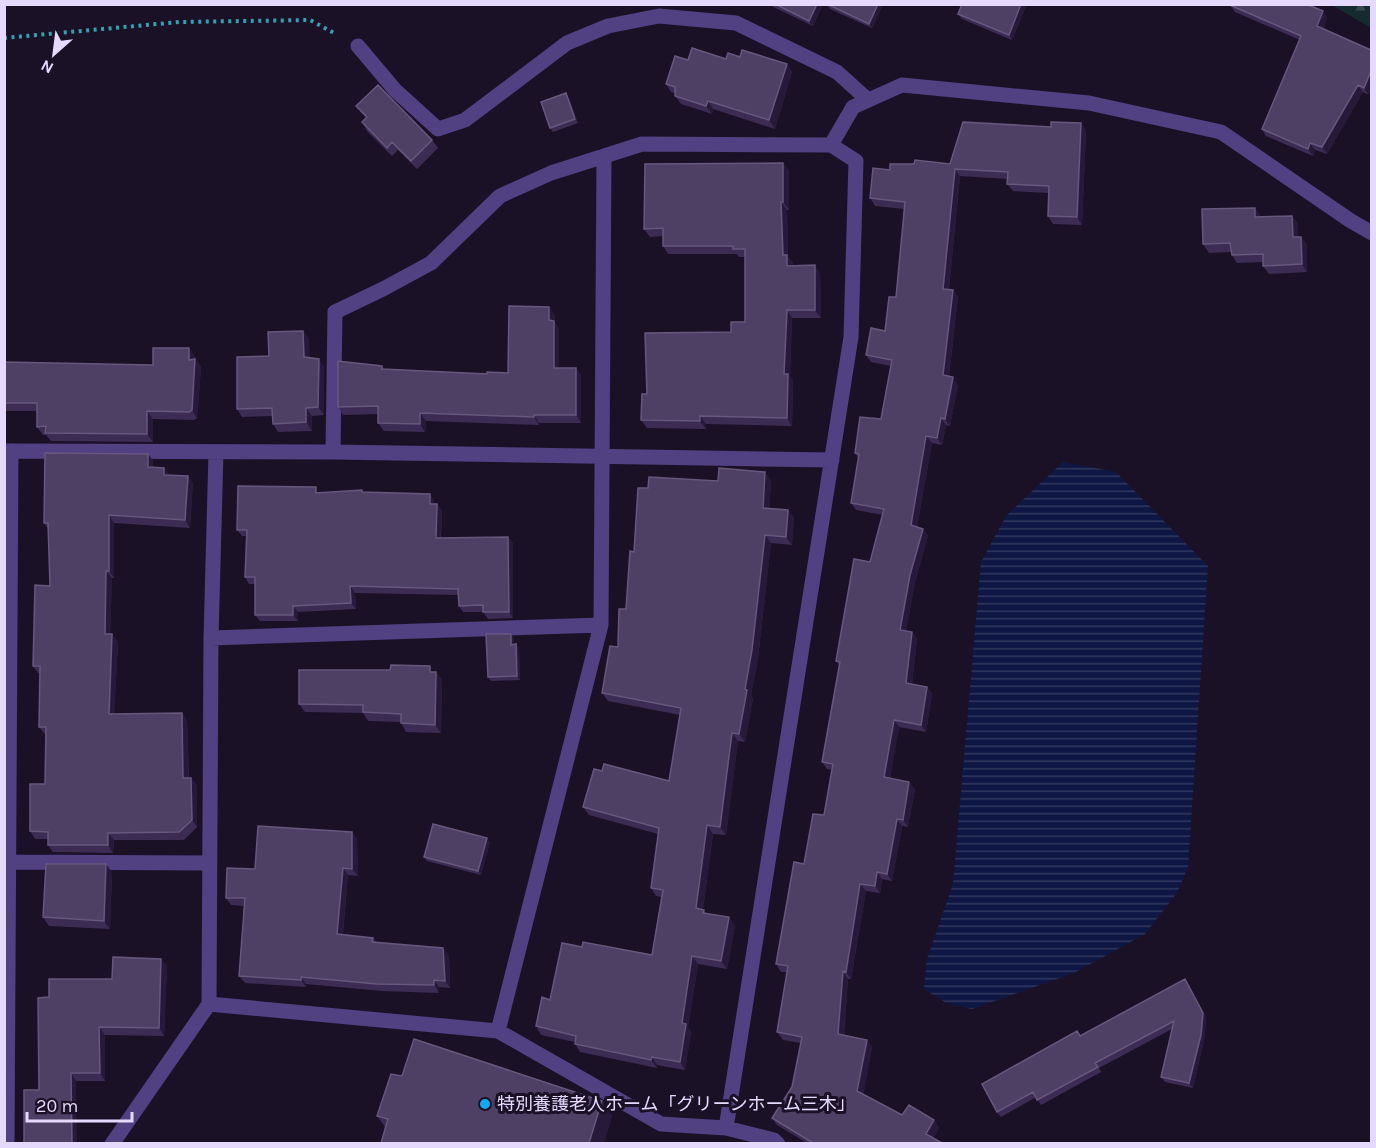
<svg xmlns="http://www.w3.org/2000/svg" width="1376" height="1148" font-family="Karla,'Noto Sans JP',sans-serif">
  <defs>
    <pattern id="forest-firs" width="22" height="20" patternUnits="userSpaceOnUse" patternTransform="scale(1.5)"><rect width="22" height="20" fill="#152b30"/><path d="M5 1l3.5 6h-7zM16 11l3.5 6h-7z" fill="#37494f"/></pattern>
    <pattern id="water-rules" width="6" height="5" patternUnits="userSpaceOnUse" patternTransform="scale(1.5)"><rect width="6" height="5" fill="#0e1643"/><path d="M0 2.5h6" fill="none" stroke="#31375f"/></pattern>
  </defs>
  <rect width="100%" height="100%" fill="#1a1127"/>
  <!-- forest -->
  <path fill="url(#forest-firs)" d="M1332,5H1371V28Z"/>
  <!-- water -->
  <path fill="url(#water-rules)" d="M1063,462L1116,472L1208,566L1188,867L1177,893L1145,934L1074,973L972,1009L946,1003L924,989L927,959L953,884L981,562L1006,516Z"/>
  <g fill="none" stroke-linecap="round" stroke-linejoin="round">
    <!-- path -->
    <path stroke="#389fb2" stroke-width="4" stroke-dasharray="3 4.5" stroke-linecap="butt" d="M4,38L179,22L310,20L336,34"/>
    <!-- minor -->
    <path stroke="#514082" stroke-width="15" d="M358,46L395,90L438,129L465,120L567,43L608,26L659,16L736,23L837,72L868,100
      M831,145L853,107L902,85L1089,103L1221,132L1351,221L1372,233
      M4,451L333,452L832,460
      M211,638L601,625
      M4,862L210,863
      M209,1004L211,638L216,452
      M498,1031L601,625L604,156
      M726,1128L774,1140L778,1144
      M7,1144L11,451
      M112,1144L209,1004L498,1031L661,1124L726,1128L851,337L856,161L831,145L642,144L551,173L500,196L431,263L383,289L335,312L333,452"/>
  </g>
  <!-- wall -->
  <path fill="#3c2c53" d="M767,4H823L813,26Z
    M883,4L872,28L830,9L827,5Z
    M962,4H1027L1012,40L962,19L958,14Z
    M1314,4L1312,7L1323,11L1327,18L1323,29L1369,95L1363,92L1327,154L1315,150L1313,156L1266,136L1262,129L1300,40L1235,12L1230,5Z
    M740,57L787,64L792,72L775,129L713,109L712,114L681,104L675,96V93L671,92L666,84L688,60L726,59Z
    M569,98L578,123L553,132L550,128Z
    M356,106L432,140L438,148L417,169L398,150L392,156L367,131L362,122L366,118Z
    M1081,123L1086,131L1082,225L1053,224L1048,216L1049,193L1013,191L1007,184L1008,179L960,176L949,289L958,297L949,376L958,385L950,426L946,425L942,445L932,443L917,527L923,529L928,536L915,582L906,631L912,632L917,639L912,684L927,687L932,694L926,732L899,727L890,778L915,789L908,827L902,826L892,881L882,879L880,893L866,891L851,979H848L844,1035L867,1040L872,1047L863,1094L902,1115L934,1120L939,1128L933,1138L942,1143H807L777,1125L772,1118L792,1087L801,1043L783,1040L777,1032L787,972H781L776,964L804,864L824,815L832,770L827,769L822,762L839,665L836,661L870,562L883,515L856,510L851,503L858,458L855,453L881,419L891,366L871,362L866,355L885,331L896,297L904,209L875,206L870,198L890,170L950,164L1051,127Z
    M783,163L789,171V210H787L788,257L793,263V266L820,273L821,318H792L790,376L793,381L792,426L706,424V429L647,428L641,420L647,394L731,332L745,322V257H739L737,254H668L663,246V236L650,237L644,229Z
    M1261,216H1292L1298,224V237H1301L1307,245V272L1269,274L1263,266V262L1237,263L1232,255L1231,252L1209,253L1203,244Z
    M555,315V323L559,329V368H576L581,376V423H539V425L426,421L425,432L384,431L378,423V414L343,415L338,407L382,366L384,369L487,374L508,373Z
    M303,331L309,339V358L324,367V415L312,416V431L278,432L273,424L272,416L242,417L237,409L269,356Z
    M195,356V359L201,367L197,418L194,420L153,419V442L51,441L46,435H43L37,427V411H4V362L153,365Z
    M148,454L153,461V467L164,468L169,475L188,476L193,483L190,528L114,523V578H112L110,634L118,642L114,714L182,713L187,721L189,778L197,785V827L184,840H114L113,853L53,852L48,845V839H35L30,831L45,784L46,734H45L39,727L40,673H38L33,666L50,586L48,529L44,523Z
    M771,480L769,508L788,510L794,518L792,545L771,543L758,658L751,695L753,698L745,742L738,741L726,835L713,834L703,909L706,913L735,925L727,969L698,964L688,1027L691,1032L685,1070L657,1065V1068L580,1052L575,1044V1042L541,1035L536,1026L550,1000L582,947L652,955L662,897L656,896L651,888L658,834L589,815L583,807L669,781L680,715L608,701L602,693L618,647L626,609L634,552L718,481Z
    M362,490L363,492L430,494L434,501V504H437L442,511L441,538L508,537L513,544V618L488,619L483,612H463L459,606V595L355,593L356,609L298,612V621H260L255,615V584H249L245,577L246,536H242L237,530L320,493Z
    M511,634L514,638V645L516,644L519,649L520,680L491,681L488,677Z
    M434,672H436L442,680L441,733L406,732L401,723V722L368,721L363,713L305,712L299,704Z
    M352,832L357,839L358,876L348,875L343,934L373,938L376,942L449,955L450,988L439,987V993L382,991L306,984V987L245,983L239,976L244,906L231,905L226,898L255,869Z
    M490,842L481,875L427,861L424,857Z
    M112,872L110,929L49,926L43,917Z
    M161,959L167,966L164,1036L105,1035V1081H76L39,1090L49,997L112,979Z
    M1185,979L1206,1018L1204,1040L1193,1088L1165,1082L1161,1077L1172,1029L1099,1068L1101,1072L1041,1105L1036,1097L1001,1117L997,1112L1077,1031L1081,1036Z
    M402,1076L602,1101L612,1116L604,1143H381L385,1127L377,1116Z"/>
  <!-- shaded-wall -->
  <path fill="#27193a" d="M817,4H823L813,26L809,21Z
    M878,4H883L872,28L869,24Z
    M1021,4H1027L1012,40L1009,35Z
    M1323,11L1327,18L1322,33L1317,26Z
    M787,64L792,72L775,129L769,120Z
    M1371,71V89L1369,95L1364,88Z
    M1358,85L1363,92L1327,154L1322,147Z
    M566,93L569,98L578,123L575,119Z
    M708,101L713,109L712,114L706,106Z
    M1081,123L1086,131L1082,225L1077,217Z
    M1310,143L1315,150L1313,156L1308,149Z
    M783,163L789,171V210L783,202Z
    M955,169L960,176L948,296L943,289Z
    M781,202L787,210L788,257L793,263V274L787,266L783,255Z
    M1255,208L1261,216L1255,217Z
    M1292,216L1298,224V245L1293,237Z
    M1301,237L1307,245V272L1302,264Z
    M815,265L820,273L821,318L815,310Z
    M953,290L958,297L948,383L943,375Z
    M549,307L555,315V323L559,329V376L554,368L549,320Z
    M787,310L792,318L790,376L793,381L792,426L787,418L784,374Z
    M303,331L309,339L310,366L304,357Z
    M189,348L195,356V361V359L201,367L197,418L192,410Z
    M319,359L324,367V415L318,407Z
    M576,368L581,376V423L576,415Z
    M953,377L958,385L950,426L945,419Z
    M306,408L312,416V431L306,422Z
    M147,411L153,419V442L147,434Z
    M420,413L426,421L425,432L420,424Z
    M534,415L539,423V425L534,417Z
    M700,416L706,424V429L700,421Z
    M941,418L946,425L942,445L937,438Z
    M926,436L932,443L916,533L911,525Z
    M148,454L153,461V474L148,467Z
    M164,468L169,475H164Z
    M765,472L771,480L769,516L763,508Z
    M188,476L193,483L190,528L185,520Z
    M430,494L434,501V510L430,504Z
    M437,504L442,511L440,545L436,538Z
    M788,510L794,518L792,545L786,537Z
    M109,515L114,523V578L109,571Z
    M923,529L928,536L915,582L905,638L900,630L910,575Z
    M765,535L771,543L758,658L751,695L753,698L745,742L739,734Z
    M508,537L513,544V618L509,612Z
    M106,571L112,578L110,642L105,634Z
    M350,586L355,593L356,609L351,603Z
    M293,606L298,612V621L293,615Z
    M912,632L917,639L911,691L906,683Z
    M112,634L118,642L114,722L109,714Z
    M511,634L514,638V649L511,645Z
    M516,644L519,649L520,680L517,676Z
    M436,672L442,680L441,733L435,725Z
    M927,687L932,694L926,732L921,725Z
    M182,713L187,721L189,785L183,778Z
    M894,720L899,727L889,785L884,777Z
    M732,733L738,741L726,835L720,827Z
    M191,778L197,785V827L192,820Z
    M909,782L915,789L908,827L903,820Z
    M897,819L902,826L892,881L887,874Z
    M707,825L713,834L702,916L696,908Z
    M352,832L357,839L358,876L352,869Z
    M108,833L114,840L113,853L108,845Z
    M487,838L490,842L481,875L478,871Z
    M106,864L112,872L110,929L104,921Z
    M343,868L348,875L342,941L337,934Z
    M877,872L882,879L880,893L875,886Z
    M860,884L866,891L851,979L846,972Z
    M729,917L735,925L727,969L721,961Z
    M443,948L449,955L450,988L445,981Z
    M692,956L698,964L688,1027L691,1032L685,1070L680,1062L682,1023Z
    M161,959L167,966L164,1036L159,1028Z
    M843,971L848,979L843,1041L838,1034Z
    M301,977L306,984V987L301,980Z
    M1185,979L1206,1018L1204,1040L1193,1088L1189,1083Z
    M434,980L439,987V993L434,985Z
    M99,1027L105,1035V1081L100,1073Z
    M867,1040L872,1047L863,1099L857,1091Z
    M652,1057L657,1065V1068L651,1060Z
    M71,1073L76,1081L77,1143H72Z
    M602,1101L612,1116L604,1143H589Z
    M934,1120L939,1128L931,1141L926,1134Z"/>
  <!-- building -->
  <path fill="#4e3f65" stroke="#66577d" stroke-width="1.5" d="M775,4H817L809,21Z
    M827,4H878L869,24Z
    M962,4H1021L1009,35L958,14Z
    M1306,4L1323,11L1317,26L1371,50V71L1364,88L1358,85L1322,147L1310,143L1308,149L1262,129L1301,36L1230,5Z
    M692,48L726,59L728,53L740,57L742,50L787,64L769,120L708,101L706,106L675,96V87L666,84L675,56L688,60Z
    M378,85L432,140L411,161L392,142L387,148L362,122L367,117L356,106Z
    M566,93L575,119L550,128L541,102Z
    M963,122L1051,127V122L1081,123L1077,217L1048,216L1049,186L1007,184L1008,172L955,169L943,289L953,290L943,375L953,377L945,419L941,418L937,438L926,436L911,525L923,529L910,575L900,630L912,632L906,683L927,687L921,725L894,720L884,777L909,782L903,820L897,819L887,874L877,872L875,886L860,884L846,972L843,971L838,1034L867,1040L857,1091L902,1115L909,1105L934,1120L926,1134L942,1143H813L772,1118L792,1087L802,1037L777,1032L788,966L776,964L794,862L804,864L813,814L824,815L833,764L822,762L840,662L836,661L854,559L870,562L884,509L851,503L859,454L855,453L860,417L881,419L892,360L866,355L871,328L885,331L889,297H896L905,202L870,198L873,168L890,170V164H914L915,160L950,164Z
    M783,163V202H781L783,255H787V266L815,265V310H787L784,374H788L787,418L700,416V421L641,420L642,394H647L645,333L731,332V322H745V249H733V246H663V228L644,229L645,164Z
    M1255,208V217L1292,216L1293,237H1301L1302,264L1263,266V254L1232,255L1230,243L1203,244L1202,209Z
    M509,306L549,307V320L554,321V368H576V415H534V417L420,413V424L378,423V406L338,407V361L382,366V369L487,374V372L508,373Z
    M303,331L304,357L319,359L318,407L306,408V422L273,424L272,408L237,409V357L269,356L268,332Z
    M153,348H189V360L195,359L192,410L189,412L147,411V434L45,433L46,426L37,427V403H4V362L153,365Z
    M45,453L148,454V467L164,468V475L188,476L185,520L109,515V571H106L105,634H112L109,714L182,713L183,778H191L192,820L179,832L108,833V845H48V832L30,831V784H45L46,727H39L40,666H33L35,585L50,586L48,523H44Z
    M719,468L765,472L763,508L788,510L786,537L765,535L752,650L745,689L747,690L739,734L732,733L720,827L707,825L696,908L704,910L703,913L729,917L721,961L692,956L682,1023L686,1024L680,1062L652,1057L651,1060L575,1044L576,1036L536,1026L542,997L550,1000L562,943L582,947L583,942L652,955L663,890L651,888L659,828L583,807L594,769L602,771L604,764L669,781L681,708L602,693L610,646L618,647L619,609H626L630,551L634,552L638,488H648L649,477L718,481Z
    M238,486L316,487V493L362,490V492L430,494V504H437L436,538L508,537L509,612H483V605L459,606L458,589L350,586L351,603L293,606V615H255V577H245L247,530H237Z
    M486,634H511V645L516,644L517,676L488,677Z
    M391,665L430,666V672H436L435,725L401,723V714L363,712V705L299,704V670H390Z
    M433,824L487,838L478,871L424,857Z
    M258,826L352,832V869L343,868L337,934L373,938L372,942L443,948L445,981L434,980V985L377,984L301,977V980L239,976L245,898H226L227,868L255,869Z
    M46,864H106L104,921L43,917Z
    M113,957L161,959L159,1028L99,1027L100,1073H71L72,1143H24V1090H39L38,998L49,997V979H112Z
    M1185,979L1203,1013L1201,1035L1189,1083L1161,1077L1174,1021L1095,1063L1098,1067L1037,1100L1033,1092L997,1112L982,1084L1077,1031L1080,1036Z
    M414,1039L602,1101L589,1143H381L388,1119L377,1116L391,1074L402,1076Z"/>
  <!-- markers -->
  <circle fill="#13a9ef" stroke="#1a1127" stroke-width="2" cx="485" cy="1104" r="6"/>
  <g text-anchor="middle" stroke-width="6" stroke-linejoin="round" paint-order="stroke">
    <!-- poi labels -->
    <g font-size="18" fill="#e5dafd" stroke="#1a1127" text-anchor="start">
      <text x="497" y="1110">特別養護老人ホーム「グリーンホーム三木」</text>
    </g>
  </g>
  <!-- border -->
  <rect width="1376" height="1148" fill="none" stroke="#e5dafd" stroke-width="12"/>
  <!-- north arrow -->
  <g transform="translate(54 54) rotate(208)" stroke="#1a1127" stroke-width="4.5" paint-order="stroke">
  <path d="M0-4.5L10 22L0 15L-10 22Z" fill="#e5dafd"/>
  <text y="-9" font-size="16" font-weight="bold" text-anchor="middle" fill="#e5dafd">N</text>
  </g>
  <!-- scale -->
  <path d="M27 1112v9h105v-9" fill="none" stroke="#e5dafd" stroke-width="3"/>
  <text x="36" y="1112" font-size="18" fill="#e5dafd" stroke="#1a1127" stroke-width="4.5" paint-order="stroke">20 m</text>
</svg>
